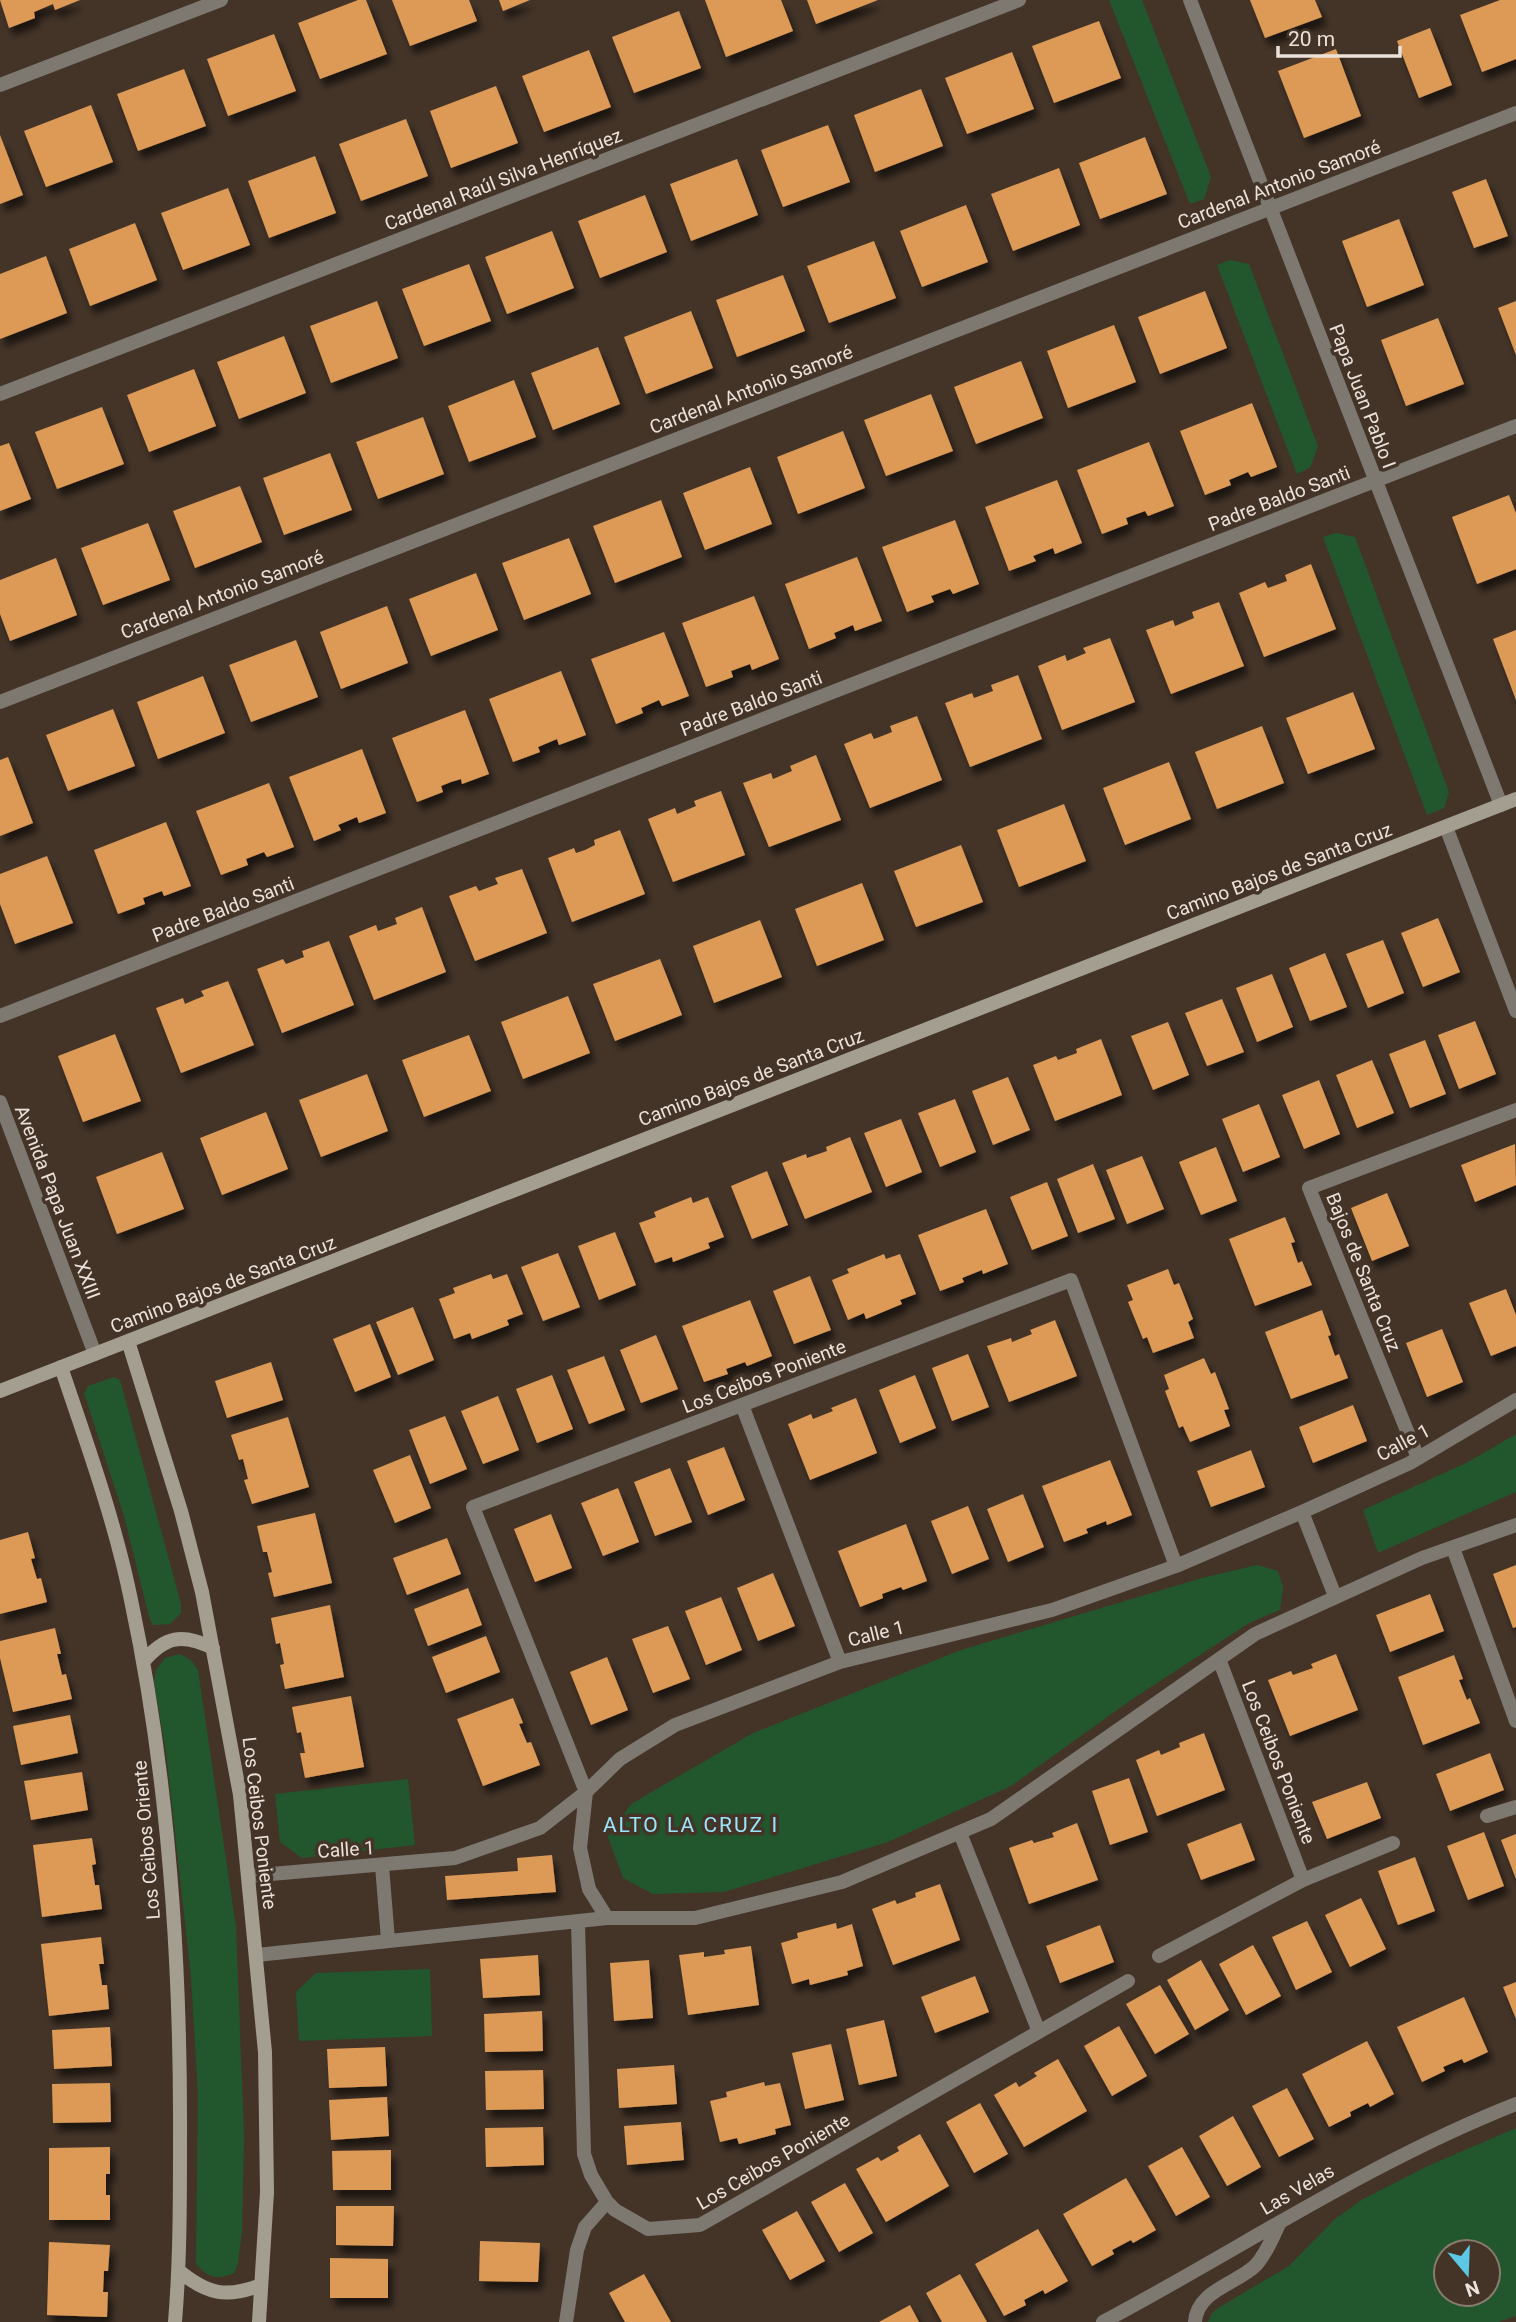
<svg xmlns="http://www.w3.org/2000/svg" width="1516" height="2322" font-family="Roboto,sans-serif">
  <defs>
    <filter id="shadow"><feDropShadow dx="4.5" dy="8" stdDeviation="3.5" flood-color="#0009"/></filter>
  </defs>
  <rect width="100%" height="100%" fill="#443428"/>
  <!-- green -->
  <path fill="#22562d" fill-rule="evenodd" d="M1109,0H1142L1211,177L1204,199L1190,204Z
    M1230,260L1249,264L1318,446L1310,468L1297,474L1217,265Z
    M1336,533L1355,537L1449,792L1444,808L1427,815L1323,537Z
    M114,1377L120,1380L181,1604V1613L170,1624L153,1625L150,1620L124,1516L84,1393L88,1386Z
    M1516,1434V1492L1378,1553L1363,1510L1468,1462Z
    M1257,1565L1278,1571L1283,1587L1280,1610L1249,1623L1131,1700L1011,1786L888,1842L724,1892L653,1894L623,1878L608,1837L631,1804L753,1733L961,1650L1202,1578Z
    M180,1654L192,1661L198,1670L236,1927L244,2136L242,2230L238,2264L234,2273C217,2280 208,2278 196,2264L198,2094L191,1977L166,1752L154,1682L156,1670L165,1658Z
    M408,1779L415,1845L302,1858L280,1842L275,1794Z
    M430,1969L432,2036L299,2041L296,1992L316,1973Z
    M1516,2128V2316L1498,2322H1208L1212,2313L1218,2308L1289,2266L1335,2219L1363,2199L1428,2166ZM1446,2252H1488V2294H1446Z"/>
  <!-- building -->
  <path fill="#dc9a57" filter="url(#shadow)" d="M0,0H80L55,10L53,4L34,12L35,18L9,28Z
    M358,0H366L387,54L320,79L298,23Z
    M392,0H469L477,21L410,46Z
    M499,0H530L503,11Z
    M705,0H781L793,31L726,57Z
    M807,0H878L816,24Z
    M1250,0H1315L1322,17L1265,38Z
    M1500,0H1516V59L1482,72L1460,15Z
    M679,11L701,68L634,93L612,37Z
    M1099,21L1121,78L1054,103L1032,46Z
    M1430,28L1452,85L1419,98L1397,41Z
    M274,34L296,91L228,116L207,59Z
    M1336,49L1361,116L1304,138L1278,71Z
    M589,50L611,107L544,132L522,76Z
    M1012,52L1034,109L967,134L945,78Z
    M184,69L206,126L138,151L117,94Z
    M496,86L518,143L451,168L430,111Z
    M921,89L943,146L875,172L854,115Z
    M91,105L113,162L46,187L24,131Z
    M406,119L428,176L361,201L339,144Z
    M828,125L850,182L783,207L761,150Z
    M0,135L23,195L0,204Z
    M1145,137L1167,194L1100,219L1079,163Z
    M315,156L336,213L269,238L248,181Z
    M737,159L758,215L691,241L670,184Z
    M1059,168L1080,225L1013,251L991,194Z
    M1486,179L1508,236L1474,248L1452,192Z
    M228,188L250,245L183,270L161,213Z
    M645,195L667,252L600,278L578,221Z
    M966,205L988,262L922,287L900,231Z
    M1399,219L1424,285L1367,307L1342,241Z
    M135,223L157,280L90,306L69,249Z
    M552,231L574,288L507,314L485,257Z
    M874,241L896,298L829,323L807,266Z
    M46,256L67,313L0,339V274Z
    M469,264L491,321L424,346L402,289Z
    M783,275L805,331L737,357L716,300Z
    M1205,291L1227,348L1160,374L1138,317Z
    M377,301L398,358L331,383L310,326Z
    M1516,301V355L1498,308Z
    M691,311L713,368L646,394L624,337Z
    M1438,318L1464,384L1406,406L1381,340Z
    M1114,325L1136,382L1068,408L1047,351Z
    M284,336L306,393L239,419L217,362Z
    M598,347L620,404L553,430L531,373Z
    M1021,361L1043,418L976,444L954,387Z
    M194,369L216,426L149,452L127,395Z
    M514,380L536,437L469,462L448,406Z
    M931,394L953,451L886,476L864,420Z
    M1252,403L1277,467L1251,477L1248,472L1229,480L1231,485L1205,495L1180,431Z
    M102,407L124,464L57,489L35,432Z
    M423,417L444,474L378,499L356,442Z
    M843,431L865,488L798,514L777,457Z
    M1149,442L1174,506L1148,516L1145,511L1126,518L1128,524L1102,534L1077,470Z
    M9,443L31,499L0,511V446Z
    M330,453L352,510L284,535L263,478Z
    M750,467L772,524L705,550L683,493Z
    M1057,480L1082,543L1055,554L1053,548L1033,556L1036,561L1009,571L985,507Z
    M240,486L262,542L195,568L173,511Z
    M1509,495L1516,513V569L1477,584L1452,517Z
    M661,500L682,557L615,583L593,526Z
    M955,520L979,584L953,594L950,589L931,596L934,602L907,612L882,547Z
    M148,523L170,580L103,605L81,548Z
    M569,538L591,594L524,620L502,563Z
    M857,557L882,621L855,631L853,625L834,633L836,638L809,649L785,584Z
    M56,558L77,615L10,641L0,614V580Z
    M1311,564L1336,629L1264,657L1239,593L1265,582L1268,588L1287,581L1285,575Z
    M476,573L498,630L431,656L409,599Z
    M754,596L779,659L752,670L750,664L731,671L733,677L706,687L682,623Z
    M1219,602L1244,666L1171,694L1146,630L1173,620L1175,626L1194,618L1192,612Z
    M387,606L408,663L341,689L320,632Z
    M1516,630V700L1493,639Z
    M664,632L689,696L662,706L659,700L641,708L643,713L616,724L591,659Z
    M1110,638L1135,702L1062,730L1038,666L1065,655L1067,661L1086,653L1083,648Z
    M296,640L318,697L251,722L229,665Z
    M561,671L586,735L559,745L557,739L538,747L540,752L513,762L489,699Z
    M1018,675L1042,739L970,767L945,703L972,693L974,698L993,691L991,685Z
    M203,676L225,733L158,759L137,702Z
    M1353,692L1375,749L1308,774L1286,718Z
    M113,709L135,766L68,791L46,735Z
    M465,710L489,774L462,784L461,779L451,782L441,786L443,792L417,802L392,738Z
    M917,716L942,780L870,808L844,744L871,733L874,739L882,736L892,732L890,726Z
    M1262,726L1284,783L1217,809L1195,752Z
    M362,749L386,813L359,823L357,817L338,825L341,830L314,841L289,777Z
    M816,755L841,820L769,847L743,783L771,773L773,779L792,771L790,766Z
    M8,757L33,823L0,836V760Z
    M1169,762L1191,819L1125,845L1103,788Z
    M269,783L294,847L267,857L264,852L246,859L248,865L221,875L196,811Z
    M721,791L745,855L673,882L648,819L675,808L677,814L696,806L694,801Z
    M1064,804L1086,861L1019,887L997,830Z
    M166,822L191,886L164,896L162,891L143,898L145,904L118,914L94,850Z
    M620,830L645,894L572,922L548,858L574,848L576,853L585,850L595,845L594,840Z
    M961,845L983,902L916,927L894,871Z
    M47,856L73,923L15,944L0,904V874Z
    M522,869L547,933L475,961L449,896L476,886L479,891L487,888L498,884L495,878Z
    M862,883L884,940L817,966L795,909Z
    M422,907L446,972L374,1000L349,936L376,925L378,931L397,924L395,918Z
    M1438,918L1460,972L1423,987L1401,933Z
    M760,920L782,977L714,1003L693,946Z
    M1383,940L1404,993L1368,1008L1346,954Z
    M329,941L354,1005L282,1033L257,969L283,959L286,964L304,957L302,951Z
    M1325,953L1347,1007L1310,1021L1289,968Z
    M660,959L682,1015L615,1041L593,984Z
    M1272,974L1293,1027L1257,1042L1236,988Z
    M228,981L254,1045L181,1073L156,1008L183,998L185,1004L194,1000L204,996L201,991Z
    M568,996L590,1053L523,1079L501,1022Z
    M1222,999L1244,1052L1207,1066L1185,1013Z
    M1475,1021L1496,1074L1459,1089L1438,1035Z
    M1168,1022L1189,1075L1153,1090L1131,1036Z
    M115,1034L141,1101L83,1122L58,1056Z
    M469,1035L491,1091L424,1117L402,1060Z
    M1101,1039L1122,1095L1055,1121L1033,1065L1056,1056L1058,1060L1077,1053L1076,1049Z
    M1425,1040L1446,1094L1410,1108L1389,1054Z
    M1372,1060L1394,1113L1357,1128L1336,1075Z
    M367,1074L388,1131L321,1157L299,1100Z
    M1008,1077L1030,1130L993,1145L972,1091Z
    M1319,1080L1340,1134L1304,1149L1282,1095Z
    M955,1099L976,1152L940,1167L918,1113Z
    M1259,1104L1280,1157L1243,1172L1222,1119Z
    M266,1112L288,1169L222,1195L200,1138Z
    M901,1119L922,1172L886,1187L864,1133Z
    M850,1137L872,1192L805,1219L782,1163L806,1154L807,1158L827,1151L826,1147Z
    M1515,1144L1516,1185L1475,1202L1461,1165Z
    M1216,1147L1237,1201L1201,1215L1179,1162Z
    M162,1152L184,1209L117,1234L96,1177Z
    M1142,1156L1164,1209L1127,1224L1106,1170Z
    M1093,1164L1115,1219L1078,1233L1057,1179Z
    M767,1171L788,1225L752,1239L731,1186Z
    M1047,1182L1068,1236L1032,1250L1010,1197Z
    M1387,1193L1409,1246L1372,1261L1351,1208Z
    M691,1197L693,1203L708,1197L724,1237L708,1243L710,1248L673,1262L672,1257L655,1263L639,1223L656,1217L654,1212Z
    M986,1209L1008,1264L983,1274L982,1270L962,1278L964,1282L940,1291L918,1235Z
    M1285,1217L1295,1242L1291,1243L1298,1263L1302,1261L1312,1285L1255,1306L1229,1239Z
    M615,1232L636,1285L599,1300L578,1246Z
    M558,1253L580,1307L543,1321L521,1267Z
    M884,1254L886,1259L900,1254L916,1294L900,1300L902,1304L866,1319L864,1313L848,1320L832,1280L849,1273L847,1269Z
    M1168,1269L1174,1285L1179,1283L1193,1319L1188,1322L1194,1338L1153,1353L1147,1337L1143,1339L1128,1302L1133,1300L1127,1285Z
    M491,1274L493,1279L507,1274L523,1314L507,1320L509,1325L472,1339L470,1333L454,1339L439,1299L455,1293L453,1288Z
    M810,1276L831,1330L794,1344L773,1291Z
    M1506,1289L1516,1315V1346L1491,1356L1469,1303Z
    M750,1300L772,1356L747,1366L745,1362L726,1369L728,1374L704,1382L682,1326Z
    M413,1307L434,1360L398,1375L376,1322Z
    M1322,1310L1331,1335L1328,1336L1335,1356L1339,1354L1348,1378L1291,1399L1265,1332Z
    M1055,1320L1077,1376L1009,1402L987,1346L1011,1338L1012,1342L1032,1334L1030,1330Z
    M370,1324L391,1377L355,1392L333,1339Z
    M1442,1329L1463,1382L1427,1397L1406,1343Z
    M656,1335L678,1389L641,1403L620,1350Z
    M968,1354L989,1407L952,1421L932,1368Z
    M604,1356L625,1410L589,1424L567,1370Z
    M1204,1358L1211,1374L1215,1372L1229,1409L1224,1410L1230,1426L1190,1442L1183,1426L1179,1428L1165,1391L1169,1389L1164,1375Z
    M271,1362L283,1400L227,1418L215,1381Z
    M552,1375L573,1429L537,1443L516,1389Z
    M915,1375L936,1428L900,1443L879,1390Z
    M498,1396L519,1450L483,1464L461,1411Z
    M856,1398L877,1453L810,1480L788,1424L811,1414L813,1419L833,1411L831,1408Z
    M1353,1405L1367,1441L1313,1463L1299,1427Z
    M445,1416L467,1469L430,1484L409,1430Z
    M288,1417L309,1487L252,1504L244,1480L248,1479L243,1459L239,1460L231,1435Z
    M724,1447L745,1500L708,1515L687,1461Z
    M1251,1450L1265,1487L1211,1507L1197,1471Z
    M410,1455L431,1508L395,1523L373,1470Z
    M1110,1460L1132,1515L1107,1525L1106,1521L1086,1529L1088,1533L1064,1542L1042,1486Z
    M670,1468L692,1522L655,1536L634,1482Z
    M618,1488L639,1542L603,1556L581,1503Z
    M1023,1494L1044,1547L1008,1562L987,1509Z
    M968,1506L989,1559L952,1574L931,1521Z
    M315,1513L332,1583L274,1597L268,1573L272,1572L267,1552H263L257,1526Z
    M551,1514L572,1568L535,1582L514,1529Z
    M906,1524L927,1581L903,1590L901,1587L882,1594L883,1598L860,1607L838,1551Z
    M28,1532L35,1558L31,1559L37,1579L41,1578L47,1602L0,1614V1540Z
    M447,1538L461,1574L407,1595L393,1558Z
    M1516,1565V1627L1513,1628L1493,1574Z
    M773,1573L795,1626L758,1641L737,1588Z
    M468,1588L482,1625L428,1646L414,1609Z
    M1430,1594L1444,1631L1390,1652L1376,1615Z
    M721,1597L742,1650L706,1665L685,1611Z
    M330,1605L344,1677L285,1689L280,1665L284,1664L280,1643L276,1644L271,1618Z
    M668,1626L690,1679L653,1693L632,1639Z
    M55,1628L61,1654H57L62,1675L66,1674L72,1699L13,1712L0,1658V1641Z
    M486,1636L500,1672L446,1693L432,1657Z
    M1336,1654L1358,1710L1290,1736L1268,1680L1291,1671L1293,1675L1313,1668L1311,1664Z
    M1454,1655L1463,1679L1459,1680L1467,1700L1470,1698L1480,1723L1423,1745L1398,1677Z
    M607,1657L628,1710L591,1725L570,1672Z
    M351,1696L364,1767L305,1778L300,1753H305L301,1732L297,1733L292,1707Z
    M513,1698L523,1723L519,1724L527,1743L531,1742L540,1765L483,1786L457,1719Z
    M70,1715L78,1753L21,1765L13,1726Z
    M1204,1733L1225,1790L1157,1816L1136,1760L1159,1750L1161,1755L1180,1747L1179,1743Z
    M1490,1753L1504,1790L1450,1811L1436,1774Z
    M82,1772L88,1810L31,1820L24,1781Z
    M1129,1778L1148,1832L1110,1845L1092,1791Z
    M1367,1782L1381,1818L1327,1839L1312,1802Z
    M1077,1823L1098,1880L1029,1904L1009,1848L1032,1840L1034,1843L1054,1837L1052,1833Z
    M1241,1823L1255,1860L1201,1880L1187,1844Z
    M1484,1832L1504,1886L1468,1900L1447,1846Z
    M1516,1834V1879L1501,1840Z
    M92,1838L96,1864L92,1865L95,1885H99L102,1909L42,1917L33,1845Z
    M552,1855L556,1892L447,1900L445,1876L518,1871L517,1858Z
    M1415,1857L1435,1911L1398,1925L1378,1871Z
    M940,1884L960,1940L893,1965L872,1909L895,1900L897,1904L916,1897L915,1893Z
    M1361,1898L1386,1949L1350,1967L1325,1915Z
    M1307,1921L1332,1972L1296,1990L1272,1937Z
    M836,1923L837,1929L852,1924L863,1966L847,1971L848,1975L810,1985L809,1979L792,1984L781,1943L798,1938L797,1933Z
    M1100,1925L1114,1962L1060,1983L1046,1946Z
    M101,1937L104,1964H99L102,1985H107L109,2009L49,2016L41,1944Z
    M1253,1945L1281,1996L1246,2015L1219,1964Z
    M751,1946L759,2005L688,2015L679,1955L704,1952V1957L725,1954L724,1950Z
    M538,1955L540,1995L483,1998L480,1959Z
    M649,1960L653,2018L614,2021L610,1963Z
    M1201,1960L1229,2010L1195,2030L1167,1980Z
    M975,1976L989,2012L935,2033L921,1997Z
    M1516,1982V2019L1503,1987Z
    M1160,1985L1189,2034L1155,2054L1126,2004Z
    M1464,1997L1488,2052L1464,2063L1462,2059L1443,2067L1445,2071L1422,2082L1397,2027Z
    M542,2011L543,2051L485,2052L484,2014Z
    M884,2020L897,2076L859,2085L846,2029Z
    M1119,2026L1147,2076L1112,2096L1084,2046Z
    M110,2027L112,2066L54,2069L52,2030Z
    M1367,2041L1394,2094L1370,2107L1368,2103L1350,2112L1351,2116L1329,2127L1302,2074Z
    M831,2044L844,2100L805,2109L792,2053Z
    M385,2047L387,2086L329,2088L327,2049Z
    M1058,2059L1087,2111L1024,2147L994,2095L1016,2082L1019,2087L1037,2076L1034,2073Z
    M674,2065L677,2104L619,2108L617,2069Z
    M543,2070L544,2109L486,2110L485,2071Z
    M764,2082L765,2086L780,2083L791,2125L775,2129L776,2134L739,2144L737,2138L720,2142L710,2101L727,2097L726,2092Z
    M110,2083L111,2122L53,2123L52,2084Z
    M1287,2088L1314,2139L1279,2157L1252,2106Z
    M387,2097L389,2136L331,2140L329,2100Z
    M980,2103L1008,2154L974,2173L946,2122Z
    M1233,2116L1261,2167L1227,2186L1199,2136Z
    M681,2122L684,2160L627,2165L624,2126Z
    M543,2127L544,2165L486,2167L485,2128Z
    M920,2134L949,2186L886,2222L856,2169L878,2157L881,2161L899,2151L897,2147Z
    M110,2147V2174H106V2195H110V2220H49V2148Z
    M1182,2147L1210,2197L1176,2216L1148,2166Z
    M391,2150V2190H333L332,2151Z
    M1126,2178L1156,2230L1133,2243L1131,2240L1112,2250L1114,2254L1092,2266L1063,2214Z
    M845,2183L873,2233L839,2252L811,2202Z
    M336,2206H394L393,2246L336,2245Z
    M797,2211L825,2261L790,2280L762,2230Z
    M1038,2229L1068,2281L1045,2294L1043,2290L1024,2300L1026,2305L1004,2316L975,2264Z
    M480,2241L540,2243L538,2282L479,2281Z
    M49,2242L110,2245L108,2271H104L103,2292H108L107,2317L47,2315Z
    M330,2258L388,2259V2298H330Z
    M644,2274L671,2322H625L609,2293Z
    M960,2274L987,2322H942L926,2293Z
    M910,2305L919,2322H879Z"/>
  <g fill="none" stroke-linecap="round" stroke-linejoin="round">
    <!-- street -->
    <path stroke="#7d7970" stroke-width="14" d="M1190,0L1501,805
      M0,85L221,0
      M0,394L1019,0
      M0,702L1516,113
      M1446,827L1516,1011
      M0,1016L1516,426
      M0,1102L95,1354
      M742,1405L840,1662
      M1418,1458L1309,1188L1516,1110
      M1302,1512L1335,1596
      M1453,1548L1516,1721
      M1219,1659L1303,1880
      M1487,1816L1516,1807
      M960,1833L1039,2032
      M382,1866L388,1940
      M249,1876L455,1858L540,1828L586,1792L620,1759L675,1725L840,1662L1052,1610L1176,1566L1302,1512L1410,1463L1516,1400
      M607,1918L589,1889L580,1848L586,1792L473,1507L1071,1280L1176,1566
      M578,1922L584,2154L591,2175L607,2202L615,2210L648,2229L700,2225L1128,1981
      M257,1955L607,1918H695L842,1882L991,1819L1255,1634L1422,1558L1516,1525
      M1159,1956L1303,1880L1393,1843
      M566,2322L577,2250L585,2227L607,2202
      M1103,2322C1242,2248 1369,2162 1516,2104
      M1195,2322C1197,2290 1237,2284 1256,2265C1267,2253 1273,2236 1280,2222"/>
    <!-- secondary -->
    <path stroke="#a39e90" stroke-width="14" d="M128,1341L181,1511L202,1592L240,1795L265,2052L267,2192L259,2322
      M61,1367C87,1444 115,1521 131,1600C169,1778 181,1961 180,2142C180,2202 180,2262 175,2322
      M0,1391L1516,799
      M143,1662C165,1636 182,1633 213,1648
      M179,2271C208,2295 227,2298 261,2285"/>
  </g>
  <g text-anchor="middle" stroke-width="7" stroke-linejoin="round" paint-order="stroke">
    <!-- street labels -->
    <g font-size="19" fill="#ece2da" stroke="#443428">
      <text transform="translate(503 179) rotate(-21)" y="7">Cardenal Raúl Silva Henríquez</text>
      <text transform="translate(1279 184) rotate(-21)" y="7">Cardenal Antonio Samoré</text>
      <text transform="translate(751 389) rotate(-21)" y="7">Cardenal Antonio Samoré</text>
      <text transform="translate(1363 396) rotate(69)" y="7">Papa Juan Pablo I</text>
      <text transform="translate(1279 498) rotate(-21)" y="7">Padre Baldo Santi</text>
      <text transform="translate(222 594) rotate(-21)" y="7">Cardenal Antonio Samoré</text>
      <text transform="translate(751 703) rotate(-21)" y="7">Padre Baldo Santi</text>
      <text transform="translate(1279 871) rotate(-21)" y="7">Camino Bajos de Santa Cruz</text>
      <text transform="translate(223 909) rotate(-21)" y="7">Padre Baldo Santi</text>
      <text transform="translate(751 1077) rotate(-21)" y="7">Camino Bajos de Santa Cruz</text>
      <text transform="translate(58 1202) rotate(69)" y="7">Avenida Papa Juan XXIII</text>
      <text transform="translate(1364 1272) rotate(68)" y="7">Bajos de Santa Cruz</text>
      <text transform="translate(223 1284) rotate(-21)" y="7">Camino Bajos de Santa Cruz</text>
      <text transform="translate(764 1376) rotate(-21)" y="7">Los Ceibos Poniente</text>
      <text transform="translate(1403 1442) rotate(-28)" y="7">Calle 1</text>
      <text transform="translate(876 1633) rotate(-14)" y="7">Calle 1</text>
      <text transform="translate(1279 1762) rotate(69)" y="7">Los Ceibos Poniente</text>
      <text transform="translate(260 1823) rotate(83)" y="7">Los Ceibos Poniente</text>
      <text transform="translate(146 1840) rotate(-95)" y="7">Los Ceibos Oriente</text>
      <text transform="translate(346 1849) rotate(-4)" y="7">Calle 1</text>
      <text transform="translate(773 2161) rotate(-30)" y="7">Los Ceibos Poniente</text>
      <text transform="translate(1297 2189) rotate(-30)" y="7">Las Velas</text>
    </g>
    <!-- neighbourhood labels -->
    <g font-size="21" letter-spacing="2" fill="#9be5fc" stroke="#443428">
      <text x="691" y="1832">ALTO LA CRUZ I</text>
    </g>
  </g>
  <!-- north arrow -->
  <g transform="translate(1467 2273) rotate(161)"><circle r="33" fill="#443428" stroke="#877a6f" stroke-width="2"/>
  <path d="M0-5L12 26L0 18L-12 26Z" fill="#5bc8e6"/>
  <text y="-10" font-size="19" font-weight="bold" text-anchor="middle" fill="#ece2da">N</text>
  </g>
  <!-- scale -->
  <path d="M1278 46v10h122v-10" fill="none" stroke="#ece2da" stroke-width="3.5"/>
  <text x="1288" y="46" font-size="21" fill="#ece2da" stroke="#443428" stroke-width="5" paint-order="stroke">20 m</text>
</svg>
